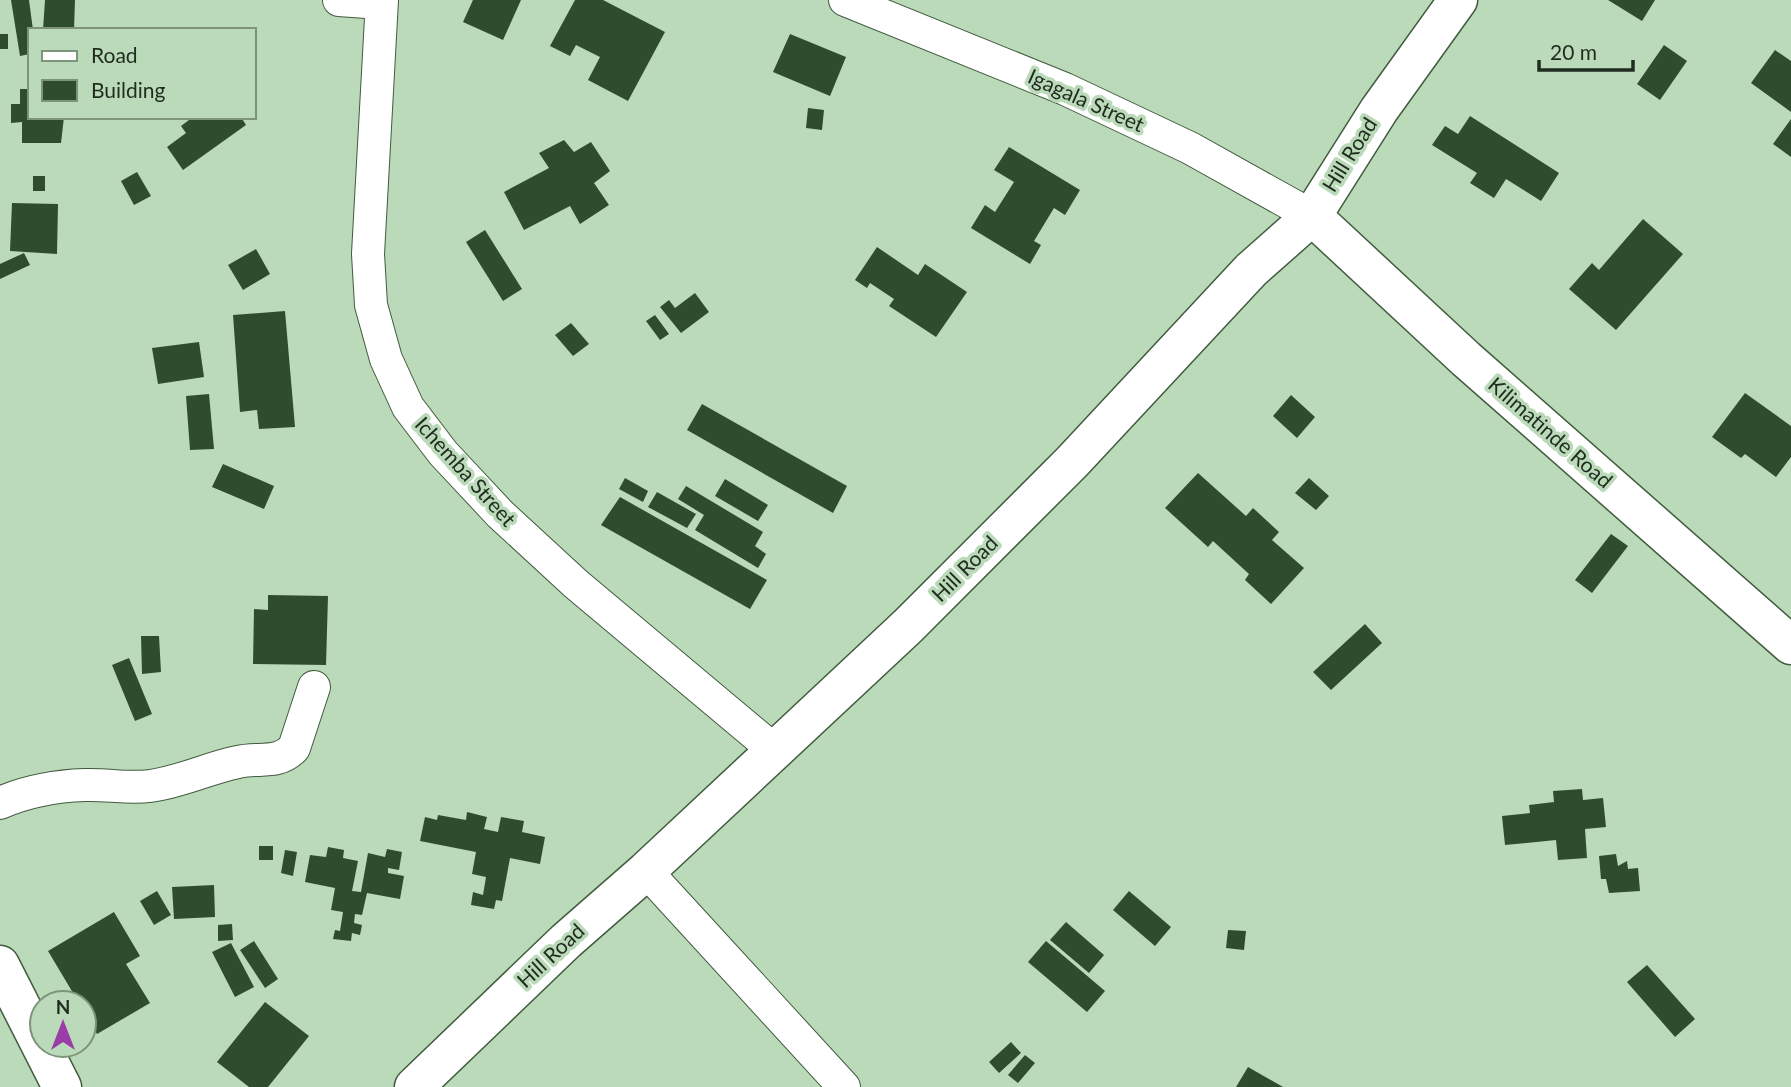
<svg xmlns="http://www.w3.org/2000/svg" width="1791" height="1087" font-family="Lato,sans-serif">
  <rect width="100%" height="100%" fill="#bbdab9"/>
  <!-- building -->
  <path fill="#304c2f" d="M11,0H29L33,30H30V54L20,56Z
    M45,0H75L74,30H43Z
    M473,0H521L503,40L463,22Z
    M575,0H603L665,32L628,101L588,80L600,57L576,45L570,56L550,46Z
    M1608,0H1655L1642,21Z
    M0,34H8V49H0Z
    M790,34L846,57L830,96L773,72Z
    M1664,45L1687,61L1660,100L1637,84Z
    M1775,50L1791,61V112L1751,83Z
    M20,89H30V117H64L61,143H22V122L11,123V104H20Z
    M808,108L824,110L822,130L806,128Z
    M1470,116L1559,173L1541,201L1506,179L1494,198L1470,183L1477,173L1432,145L1445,126L1458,134Z
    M193,117H241L246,125L183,170L167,147L186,133L181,126Z
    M1791,119V157L1773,144Z
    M564,140L574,152L591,142L610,171L594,183L609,205L580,224L570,206L524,230L504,192L549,168L539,153Z
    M1009,147L1080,190L1065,215L1054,208L1034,241L1041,245L1030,264L971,228L985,205L995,212L1014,182L994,170Z
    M137,172L151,196L134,205L121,181Z
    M33,176H45V191H33Z
    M12,203L58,204L57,254L10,251Z
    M1643,219L1683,254L1616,330L1569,289L1592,263L1599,270Z
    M485,230L522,289L503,301L466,242Z
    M877,247L918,275L925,264L967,292L936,337L889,306L894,299L870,283L867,288L855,280Z
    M256,249L270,274L243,290L228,265Z
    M24,253L30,265L0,279V264Z
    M695,293L709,312L681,333L660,307L669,300L675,308Z
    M285,311L295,427L259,429L257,410L240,412L233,315Z
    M655,315L669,334L660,340L646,321Z
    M571,323L589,344L573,356L555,335Z
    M199,342L204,377L158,384L152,348Z
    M1745,393L1791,426V457L1776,477L1745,454L1741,458L1712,437Z
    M209,394L214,449L190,450L186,396Z
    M1291,395L1315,417L1297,438L1273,416Z
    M702,404L847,486L833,513L687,430Z
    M223,464L274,486L264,509L212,487Z
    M1198,473L1246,516L1253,508L1279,532L1272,540L1304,568L1271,604L1245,580L1249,574L1213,541L1208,547L1165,508Z
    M625,478L648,491L643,502L619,489Z
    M1309,478L1329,496L1316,510L1295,493Z
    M725,479L768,505L758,521L715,496Z
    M686,486L763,532L755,546L766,554L758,568L695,530L704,515L678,499Z
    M657,492L696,514L687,528L648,507Z
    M620,497L767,580L750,609L601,525Z
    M1611,534L1628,546L1592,593L1575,580Z
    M268,595L328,596L326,665L253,664L254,609L268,610Z
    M1365,624L1382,643L1331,690L1313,672Z
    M141,636H159L161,672L142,674Z
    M129,658L152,714L135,721L112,665Z
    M1582,789L1583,800L1603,798L1606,827L1585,829L1587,858L1558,860L1556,840L1505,845L1502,816L1530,813L1529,805L1554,802L1553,791Z
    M467,812L487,817L484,829L498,832L501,817L524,821L522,832L545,837L540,864L510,858L502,901L496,900L494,909L471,905L473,892L483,895L486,877L472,874L476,852L420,841L425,817L437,820L438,815L466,820Z
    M259,846H273V860H259Z
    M328,847L344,850L343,858L358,861L352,891L361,892L368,853L385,857L387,849L402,852L399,870L388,868V873L404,876L400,899L367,893L362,915L355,914L354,923L362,925L360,935L352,933L351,941L333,939L335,930L340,931L343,912L331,910L335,888L305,882L310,855L326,857Z
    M285,850L297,852L293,876L281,873Z
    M1616,854L1618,866L1627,861L1628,869L1638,868L1640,891L1609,893L1606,879H1601L1599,856Z
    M214,885L215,917L174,919L172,887Z
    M157,891L171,915L154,925L140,901Z
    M1129,891L1171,927L1155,946L1113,910Z
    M114,912L140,956L126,964L150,1003L97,1034L84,1012V1003H79L48,951Z
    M1066,922L1104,955L1089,973L1050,940Z
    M232,924L233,940L218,941V925Z
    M1228,930L1246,931L1244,950L1226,948Z
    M254,941L278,979L265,988L240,950Z
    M1046,941L1105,991L1087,1012L1028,962Z
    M231,943L254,987L235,997L212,952Z
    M1647,965L1695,1019L1675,1037L1627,982Z
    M265,1002L309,1036L268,1087H249L217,1062Z
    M1011,1042L1021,1053L999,1073L989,1062Z
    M1025,1055L1035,1063L1018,1083L1008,1075Z
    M1248,1067L1283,1087H1236Z"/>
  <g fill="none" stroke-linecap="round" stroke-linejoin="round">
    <defs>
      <path id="street" d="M339,0L381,3
        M382,0L368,254L371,305L386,359L408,407L443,453L500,514L576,584L774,750
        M845,0L1065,89L1190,148L1312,216
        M0,803C27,791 55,786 85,785C106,784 128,789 150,786C181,782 208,768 238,762C259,757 278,765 294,748L314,687
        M646,871L844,1087"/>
      <path id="secondary" d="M1312,216L1466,359L1791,645
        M0,965L62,1087
        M414,1087L566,941L646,871L908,626L1072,462L1251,270L1312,216L1379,110L1458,0"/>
    </defs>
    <!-- street casing -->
    <use href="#street" stroke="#405b3e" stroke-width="34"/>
    <!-- secondary casing -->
    <use href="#secondary" stroke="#405b3e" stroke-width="41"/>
    <!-- street -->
    <use href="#street" stroke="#fff" stroke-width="32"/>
    <!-- secondary -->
    <use href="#secondary" stroke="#fff" stroke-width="38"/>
  </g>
  <g text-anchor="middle" stroke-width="7" stroke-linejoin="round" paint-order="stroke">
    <!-- street labels -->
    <g font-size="21" fill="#1f2c1f" stroke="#bbdab9">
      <text transform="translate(1086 101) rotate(24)" y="7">Igagala Street</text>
      <text transform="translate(1350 155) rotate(-58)" y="7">Hill Road</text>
      <text transform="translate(1550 433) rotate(41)" y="7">Kilimatinde Road</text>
      <text transform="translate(465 472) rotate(48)" y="7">Ichemba Street</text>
      <text transform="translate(965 569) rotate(-45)" y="7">Hill Road</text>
      <text transform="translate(551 956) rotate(-43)" y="7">Hill Road</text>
    </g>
  </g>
  <!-- legend -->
  <rect x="28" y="28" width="228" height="91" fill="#bbdab9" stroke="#7d947b" stroke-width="2"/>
  <rect x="42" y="51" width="35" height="10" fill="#ffffff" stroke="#7d947b" stroke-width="2"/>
  <text x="91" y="63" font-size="21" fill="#1f2c1f">Road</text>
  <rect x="42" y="80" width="35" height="21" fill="#304c2f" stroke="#7d947b" stroke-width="2"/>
  <text x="91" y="98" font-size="21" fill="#1f2c1f">Building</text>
  <!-- north arrow -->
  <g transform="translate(63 1024)"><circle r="33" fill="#bbdab9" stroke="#7d947b" stroke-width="2"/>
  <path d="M0-5L12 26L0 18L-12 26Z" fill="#9b3da6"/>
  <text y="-10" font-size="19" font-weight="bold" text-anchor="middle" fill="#1f2c1f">N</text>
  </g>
  <!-- scale -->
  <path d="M1539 60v10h94v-10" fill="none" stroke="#1f2c1f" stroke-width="3.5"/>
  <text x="1550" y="60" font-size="21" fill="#1f2c1f" stroke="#bbdab9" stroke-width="5" paint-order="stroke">20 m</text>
</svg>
